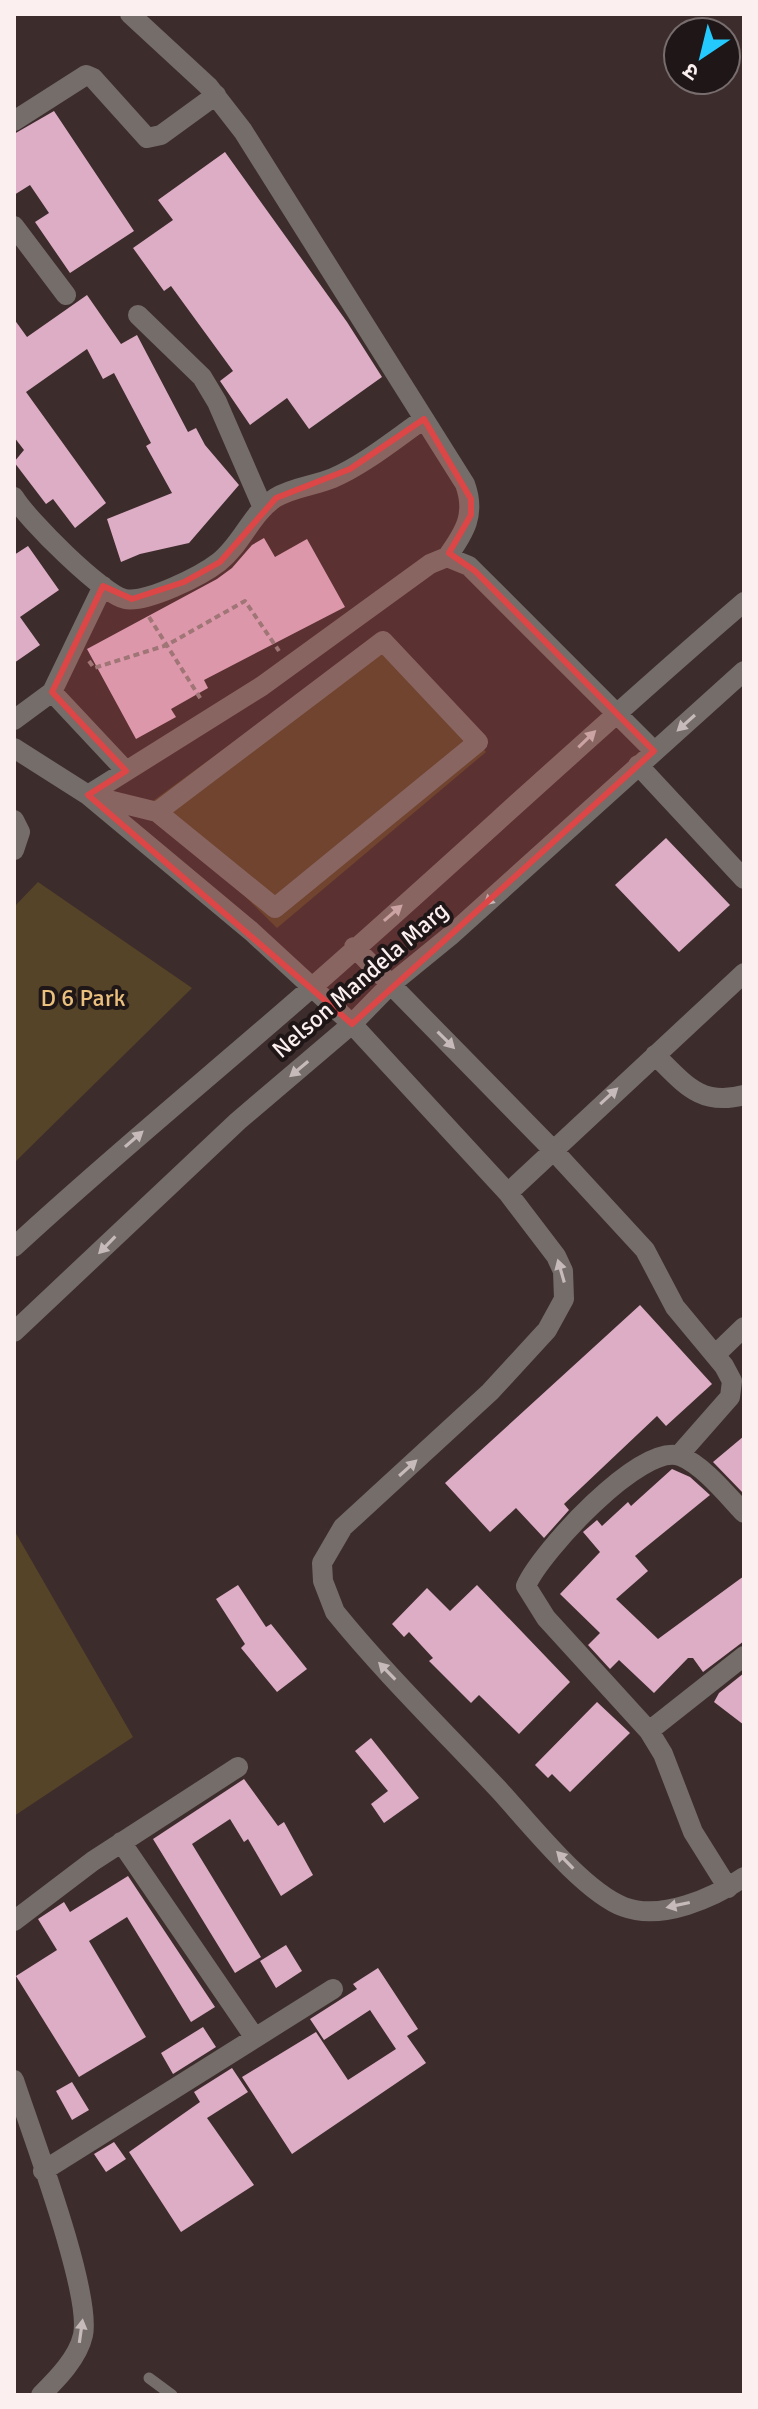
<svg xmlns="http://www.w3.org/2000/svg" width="758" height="2409" font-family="Signika,'Noto Sans Devanagari',sans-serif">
  <rect width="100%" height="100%" fill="#3d2c2c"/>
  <!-- green -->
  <path fill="#564428" d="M380,635L486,752L277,928L150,803Z
    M38,882L192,988L14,1163V907Z
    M14,1530L133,1737L14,1816Z"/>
  <!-- building -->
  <path fill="#ddacc5" d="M54,111L134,231L70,273L35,222L49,213L30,185L14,195V134Z
    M225,152L347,322L382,377L309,429L287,398L250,425L220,381L233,371L171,286L164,291L133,248L173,220L158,200Z
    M87,295L121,344L137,335L188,432L196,428L205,445L239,485L189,543L140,554L121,562L107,519L172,493L146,446L151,443L114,373L103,379L87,349L26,392L106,503L75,528L53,499L46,504L14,462L24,450L14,437V319L27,337Z
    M264,538L275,557L307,539L345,607L204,680L208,688L171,709L176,717L136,739L87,649L217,579L232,568L252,545Z
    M28,546L59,590L20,617L40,645L14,663V555Z
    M666,838L730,905L679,952L615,885Z
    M640,1305L712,1384L666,1426L657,1416L564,1504L569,1510L544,1538L516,1508L490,1532L445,1483Z
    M744,1436V1494L713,1462Z
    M672,1469L690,1477L710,1495L635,1556L648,1571L616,1599L658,1639L744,1576V1641L703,1672L693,1658H688L654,1693L619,1660L610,1669L588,1645L600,1633L560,1594L600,1552L583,1532L597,1520L602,1526L628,1502L631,1506Z
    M238,1585L266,1627L271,1624L307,1669L277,1692L241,1648L245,1644L216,1599Z
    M477,1585L570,1682L519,1734L479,1695L471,1703L429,1661L433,1658L409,1632L404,1637L392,1624L427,1588L450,1611Z
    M744,1673V1725L714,1702L719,1693Z
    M597,1702L630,1733L570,1792L552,1774L548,1778L535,1765Z
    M371,1738L419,1798L384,1823L371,1804L388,1791L355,1751Z
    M244,1779L278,1826L284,1822L313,1875L281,1896L248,1839L244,1842L230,1819L192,1844L261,1957L235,1973L153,1839Z
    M128,1876L215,2007L191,2022L127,1917L89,1941L146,2037L79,2077L16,1976L57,1950L38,1919L64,1902L70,1912Z
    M286,1945L302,1971L276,1988L260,1961Z
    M378,1968L418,2029L407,2036L426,2063L292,2154L242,2077L316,2032L348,2080L396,2049L370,2010L324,2040L310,2019L357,1989L353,1984Z
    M203,2027L216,2047L173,2074L161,2053Z
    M232,2068L248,2092L207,2118L254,2185L181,2232L129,2152L200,2102L194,2092Z
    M72,2082L89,2110L72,2120L56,2091Z
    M114,2142L126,2159L106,2172L94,2154Z"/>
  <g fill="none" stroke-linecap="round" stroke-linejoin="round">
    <!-- path -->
    <path stroke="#908181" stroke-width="4" stroke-dasharray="6 4" stroke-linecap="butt" d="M149,617L202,701
      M89,661L94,668L167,645L245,601L279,651"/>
    <!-- lane -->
    <path stroke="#756d69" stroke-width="11" d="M149,2378L172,2395"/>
    <!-- street -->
    <path stroke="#756d69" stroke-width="20" d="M130,14L208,86L243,131L465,484C476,514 465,532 447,557
      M14,121L86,75L93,78L147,138L161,135L216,95
      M14,226L66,295
      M138,315L202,377L217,402L263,508
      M14,497C26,518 103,595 125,599C147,603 201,576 219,562C242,544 251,514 275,498C293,487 314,486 333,478C365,464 395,439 424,419
      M103,586L52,692L126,771
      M14,720L52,692
      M14,748L88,795L251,931L352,1024L508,1193L556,1256L563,1271L564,1299L547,1330L490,1392L343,1527L322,1563L323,1581L335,1612C386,1675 445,1732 500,1791C530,1824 584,1892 624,1907C662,1921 713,1898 744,1877
      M638,765L744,879
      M88,795L262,686L430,564L447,557L469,566L654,751
      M96,797L157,812L275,908L478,742L383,641L157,812
      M14,820L20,832L14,850
      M354,947L552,1149L645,1250L675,1307L724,1366L732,1381L730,1397L679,1455
      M655,1055C684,1083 700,1107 744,1095
      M508,1193L744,973
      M14,1247C110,1158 212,1075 310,989C456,861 597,728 744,602
      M14,1332L238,1121L352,1024L390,985L450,936L744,671
      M715,1355L744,1327
      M649,1731L744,1656
      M121,1842L255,2038
      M728,1888L693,1832L663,1754L649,1731L546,1618L526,1586C540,1553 641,1442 680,1456C703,1465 727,1495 744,1513
      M14,1921L93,1861L238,1767
      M14,2080C30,2129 92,2292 83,2335C78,2358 57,2379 41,2395
      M43,2171L333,1989"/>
  </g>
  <!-- one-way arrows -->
  <defs><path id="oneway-solid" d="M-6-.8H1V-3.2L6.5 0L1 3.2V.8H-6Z" transform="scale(2)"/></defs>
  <g fill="#c6bbba">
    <use href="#oneway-solid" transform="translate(686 723) rotate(138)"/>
    <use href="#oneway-solid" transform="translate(587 739) rotate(-44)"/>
    <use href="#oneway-solid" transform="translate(493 897) rotate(138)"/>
    <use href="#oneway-solid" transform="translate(393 913) rotate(-41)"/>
    <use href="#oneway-solid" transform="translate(446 1040) rotate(45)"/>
    <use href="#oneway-solid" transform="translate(299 1069) rotate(140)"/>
    <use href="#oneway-solid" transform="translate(609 1096) rotate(-43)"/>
    <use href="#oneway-solid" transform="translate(134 1139) rotate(-41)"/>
    <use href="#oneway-solid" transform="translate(107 1245) rotate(134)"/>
    <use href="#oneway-solid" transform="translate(561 1271) rotate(-106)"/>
    <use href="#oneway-solid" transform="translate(408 1468) rotate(-42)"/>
    <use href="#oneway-solid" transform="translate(387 1671) rotate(-134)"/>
    <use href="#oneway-solid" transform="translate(565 1860) rotate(-134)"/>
    <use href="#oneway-solid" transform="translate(678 1905) rotate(168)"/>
    <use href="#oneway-solid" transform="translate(81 2331) rotate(-82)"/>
  </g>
  <!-- marked area -->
  <path fill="#dc4646" fill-opacity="0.2" stroke="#dc4646" stroke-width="6" stroke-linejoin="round" d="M424,419L471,499V515L449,553L475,571L654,751L352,1024L88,795L126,771L52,692L103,586L132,599L184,582L220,562L276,498L350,469Z"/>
  <g text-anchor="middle" stroke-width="8" stroke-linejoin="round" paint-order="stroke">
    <!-- street labels -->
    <g font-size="24" fill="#fceff0" stroke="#1f1617">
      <text transform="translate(360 980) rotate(-41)" y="8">Nelson Mandela Marg</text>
    </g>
    <!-- park labels -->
    <g font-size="24" fill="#ebc07f" stroke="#1f1617">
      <text x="83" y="1006">D 6 Park</text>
    </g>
  </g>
  <!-- border -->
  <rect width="758" height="2409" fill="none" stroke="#fceff0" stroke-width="32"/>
  <!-- north arrow -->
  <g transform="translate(702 56) rotate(215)"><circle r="38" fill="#1f1617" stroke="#776d6e" stroke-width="2"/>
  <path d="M0-6L14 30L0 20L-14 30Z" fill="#24c9fe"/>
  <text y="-12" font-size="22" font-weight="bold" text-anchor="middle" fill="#fceff0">उ</text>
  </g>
</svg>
